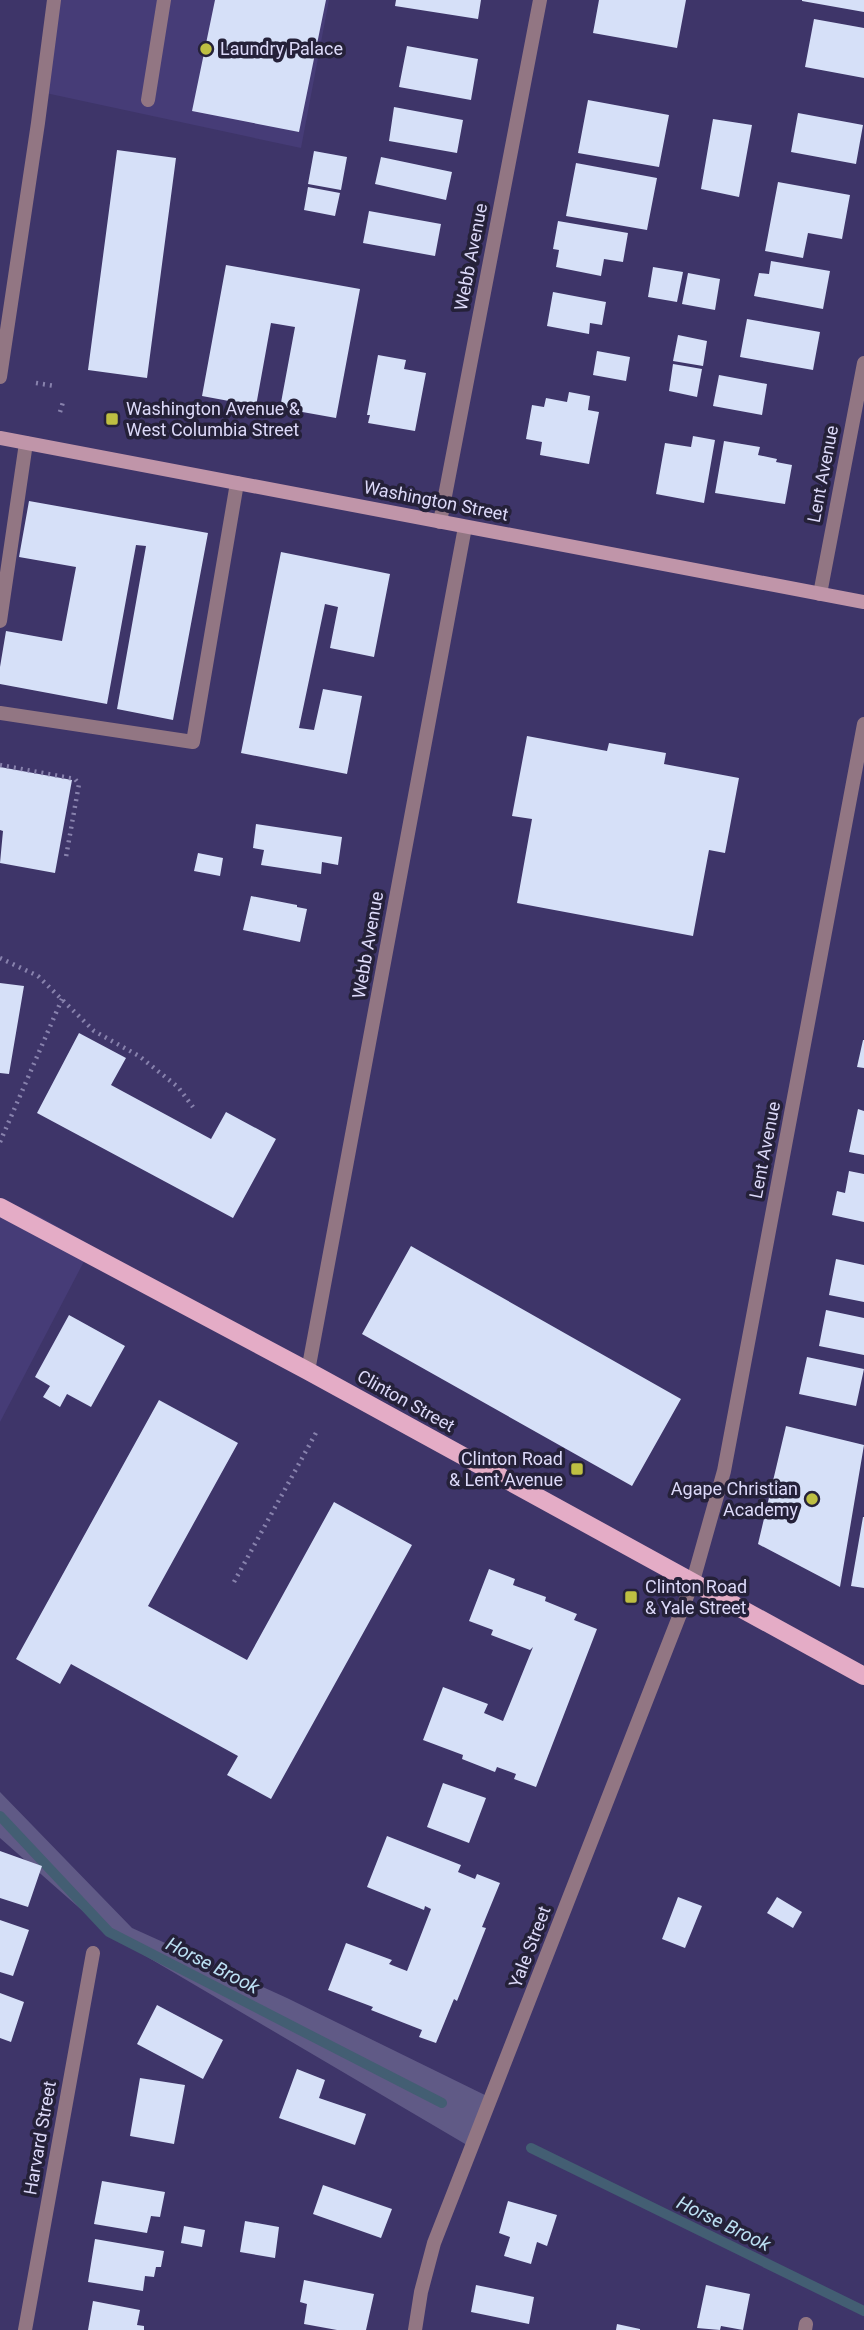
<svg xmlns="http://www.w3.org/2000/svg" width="864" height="2330" font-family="Roboto,sans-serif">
  <rect width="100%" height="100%" fill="#3e3569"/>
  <!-- built -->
  <path fill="#463c77" d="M51,0H329L301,148L41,92Z
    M0,1198L39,1216L92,1246L0,1422Z"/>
  <!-- green -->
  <path fill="#605a86" d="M0,1792L132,1928L287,1998L491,2098L472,2148L110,1935L0,1838Z"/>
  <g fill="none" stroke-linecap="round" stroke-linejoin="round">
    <!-- stream -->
    <path stroke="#435e73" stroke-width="10" d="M0,1816L109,1932L442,2103
      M531,2148L864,2311"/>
  </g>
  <!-- building -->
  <path fill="#d6e0f8" d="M215,0H326L299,132L192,111Z
    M396,0H481L478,19L395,6Z
    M599,0H686L677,48L593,33Z
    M802,0H864V12L802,1Z
    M814,19L864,28V78L805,67Z
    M407,46L478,59L471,100L399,87Z
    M588,100L669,115L659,167L578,153Z
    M394,107L463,120L457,153L389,141Z
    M798,113L863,125L856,164L791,152Z
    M713,119L752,125L739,197L701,189Z
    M117,150L176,158L147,378L88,370Z
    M314,151L347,157L341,190L308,184Z
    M381,157L452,172L446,200L375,184Z
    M576,163L657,178L647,230L566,216Z
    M778,182L850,195L842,239L808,233L803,258L765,251Z
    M308,187L340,193L335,216L304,210Z
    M369,211L441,224L435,256L363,243Z
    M558,221L628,233L623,262L604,259L601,276L556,267L559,250L553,249Z
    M771,261L830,271L823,309L754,296L759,273L769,274Z
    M226,265L360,289L336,418L280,408L295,327L271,323L256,406L202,396Z
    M653,267L683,272L677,302L648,297Z
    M688,273L720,279L715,310L682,304Z
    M553,292L606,302L602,325L590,323L589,334L547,326Z
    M747,319L820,332L813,370L740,357Z
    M678,335L707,341L703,366L673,361Z
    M597,351L630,357L626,381L593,375Z
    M378,355L406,360L404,369L426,373L415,431L368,423L370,415H367Z
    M673,364L702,369L697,397L669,391Z
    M719,375L767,384L762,415L713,406Z
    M569,392L590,396L588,410L599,412L589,464L540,455L542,442L526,439L532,405L544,407L546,398L567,402Z
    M693,436L715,440L704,503L656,494L665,443L691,447Z
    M724,441L760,447L758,455L777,459L776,462L792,465L785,504L715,493Z
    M29,501L208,533L173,720L117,709L146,546L136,545L107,704L0,684V667L6,631L62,641L76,567L19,557Z
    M281,552L390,574L374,657L330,648L338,607L325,604L299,728L314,730L323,689L362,696L347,774L241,753Z
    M527,736L607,751L609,743L666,753L664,764L739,778L725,853L709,850L693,936L517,903L532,819L512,816Z
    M0,767L72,780L55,873L0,863L3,831L0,830Z
    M256,824L342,837L338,865L322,862L321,874L261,865L264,850L253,848Z
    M198,853L223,858L220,876L194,871Z
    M251,896L297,905V907L307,909L300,942L243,930Z
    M0,983L24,986L9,1074L0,1073Z
    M79,1033L126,1058L111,1085L211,1139L226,1112L276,1139L233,1218L37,1113Z
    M863,1040H864V1068L857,1067Z
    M858,1109L864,1111V1155L849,1152Z
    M849,1171L864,1174V1222L832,1215L837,1191L845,1193Z
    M411,1246L681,1399L632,1486L362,1334Z
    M836,1259L864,1265V1302L829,1295Z
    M826,1310L864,1318V1355L819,1346Z
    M69,1315L125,1346L91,1407L67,1394L60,1407L43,1397L50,1386L35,1377Z
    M807,1357L864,1369L856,1406L799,1394Z
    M159,1400L238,1443L148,1606L247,1660L334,1502L412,1545L271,1799L227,1775L238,1756L71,1664L60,1684L16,1659Z
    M786,1426L864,1445L840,1587L758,1544Z
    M863,1517H864V1588L851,1586Z
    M489,1569L515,1579L513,1585L546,1597L545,1601L577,1614L574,1620L597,1629L536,1787L514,1779L516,1774L497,1767L495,1772L462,1759L463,1755L423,1740L443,1687L488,1704L484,1713L503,1721L533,1647L530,1650L491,1635L493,1630L469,1621Z
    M443,1783L486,1798L469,1843L427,1827Z
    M387,1836L461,1865L458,1872L475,1879L477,1874L500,1883L482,1927L486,1928L457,2001L454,1999L436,2043L419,2037L422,2030L371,2010L373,2007L328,1990L346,1943L392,1960L389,1964L407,1971L431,1909L425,1906L424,1910L367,1887Z
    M0,1851L42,1866L28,1907L0,1898Z
    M678,1897L702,1906L685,1948L662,1939Z
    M777,1897L802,1912L793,1928L767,1913Z
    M0,1920L29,1930L13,1976L0,1972Z
    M0,1993L24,2002L11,2042L0,2038Z
    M157,2005L223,2040L203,2079L137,2044Z
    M297,2069L325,2080L319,2098L366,2114L355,2145L279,2118Z
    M140,2078L185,2085L174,2144L130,2136Z
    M102,2181L165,2192L160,2217L151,2216L147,2233L94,2224Z
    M323,2185L392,2209L381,2238L313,2214Z
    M508,2201L557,2215L547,2246L537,2242L531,2264L504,2256L510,2237L499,2233Z
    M245,2221L279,2227L275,2258L240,2252Z
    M184,2226L205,2230L202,2247L181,2243Z
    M95,2239L164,2251L161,2267H156L154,2277L145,2276L143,2291L88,2282Z
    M304,2280L374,2294L366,2330H337L304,2324L307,2304L300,2302Z
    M476,2285L534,2297L529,2324L471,2312Z
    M706,2285L750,2294L743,2330L721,2326L720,2330L697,2328Z
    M93,2301L140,2310L137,2325L144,2326V2330H88Z
    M617,2324L640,2329V2330H616Z"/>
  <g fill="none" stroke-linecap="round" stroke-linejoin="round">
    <!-- path -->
    <path stroke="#8882ad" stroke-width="4.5" stroke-dasharray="2 5" stroke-linecap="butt" d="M36,383L55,386
      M60,412L63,402
      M0,765L75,779L79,784L66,857
      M0,958L38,976L94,1031L139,1056L178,1087L193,1107
      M0,1142L62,999
      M234,1582L317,1431"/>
    <!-- service -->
    <path stroke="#927683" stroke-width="14" d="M148,100L164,0
      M0,621L26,443
      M0,713L193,742L237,483"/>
    <!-- minor -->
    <path stroke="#927683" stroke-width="14" d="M0,377L38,123L54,0
      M440,522L540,0
      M820,594L864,363
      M308,1371L465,527
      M25,2330L93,1953
      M415,2330L421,2292L434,2243L693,1581L724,1471L864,724
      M805,2330L806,2324"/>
    <!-- secondary -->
    <path stroke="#c095a9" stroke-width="14" d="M0,438L864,602"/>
    <!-- primary -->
    <path stroke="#e4acc6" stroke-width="18" d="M0,1207L308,1371L864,1676"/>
  </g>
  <!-- markers -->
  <g fill="#bebf42" stroke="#252139" stroke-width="2.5">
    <circle cx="206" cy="49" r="7"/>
    <rect x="105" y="412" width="14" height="14" rx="3.5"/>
    <rect x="570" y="1462" width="14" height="14" rx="3.5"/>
    <circle cx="812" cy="1499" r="7"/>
    <rect x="624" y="1590" width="14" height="14" rx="3.5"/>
  </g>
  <g text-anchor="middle" stroke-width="7" stroke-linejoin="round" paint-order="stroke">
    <!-- poi labels -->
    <g font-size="18" fill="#dcd9f9" stroke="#252139" text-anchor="start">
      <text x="220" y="55">Laundry Palace</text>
      <text x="126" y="415">Washington Avenue &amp;<tspan x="126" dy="21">West Columbia Street</tspan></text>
      <text x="563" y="1465" text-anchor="end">Clinton Road<tspan x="563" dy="21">&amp; Lent Avenue</tspan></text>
      <text x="798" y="1495" text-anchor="end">Agape Christian<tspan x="798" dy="21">Academy</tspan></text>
      <text x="645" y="1593">Clinton Road<tspan x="645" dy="21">&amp; Yale Street</tspan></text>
    </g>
    <!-- street labels -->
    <g font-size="18" fill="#dcd9f9" stroke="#252139">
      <text transform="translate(471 257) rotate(-79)" y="6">Webb Avenue</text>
      <text transform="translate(823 474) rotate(-79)" y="6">Lent Avenue</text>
      <text transform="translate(436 501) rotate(11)" y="6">Washington Street</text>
      <text transform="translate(368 945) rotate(-80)" y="6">Webb Avenue</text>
      <text transform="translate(765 1150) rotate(-79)" y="6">Lent Avenue</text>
      <text transform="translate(406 1401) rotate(29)" y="6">Clinton Street</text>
      <text transform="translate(530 1947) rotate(-69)" y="6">Yale Street</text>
      <text transform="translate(40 2138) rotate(-80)" y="6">Harvard Street</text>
    </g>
    <!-- water labels -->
    <g font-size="19" font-style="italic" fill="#bde1f4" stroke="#252139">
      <text transform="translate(213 1965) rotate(27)" y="7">Horse Brook</text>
      <text transform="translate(724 2223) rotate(26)" y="7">Horse Brook</text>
    </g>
  </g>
</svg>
